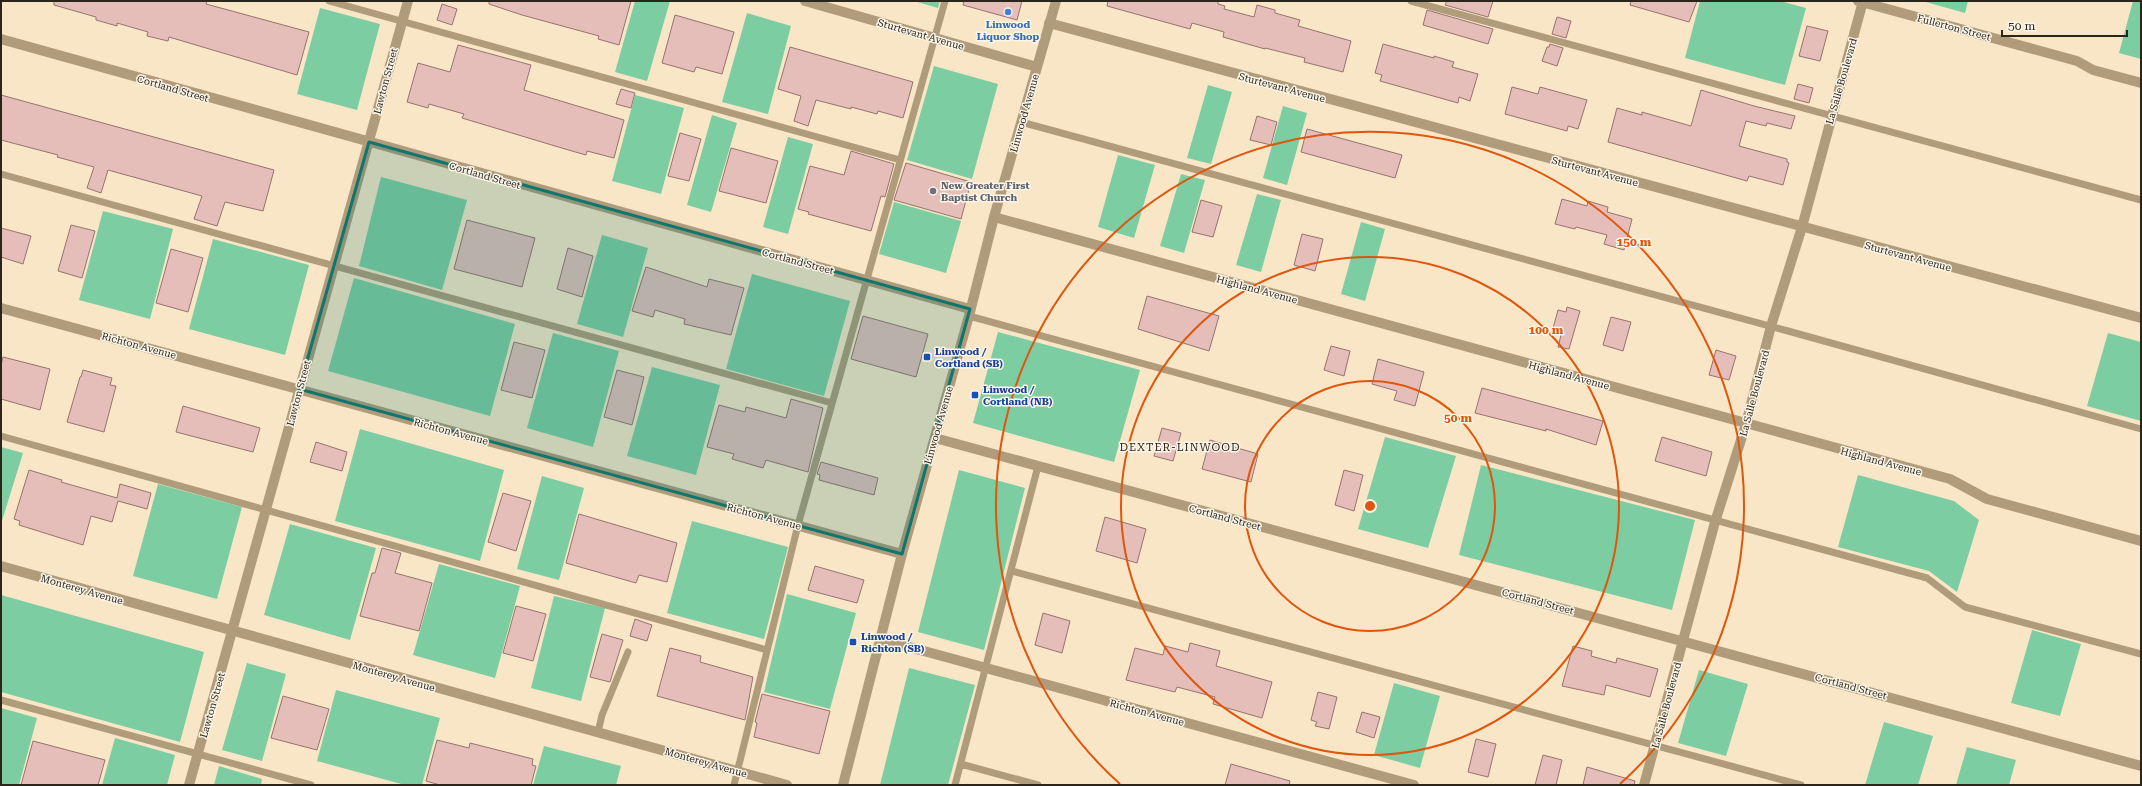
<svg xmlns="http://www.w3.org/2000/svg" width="2142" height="786" font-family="'Roboto Serif',serif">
  <rect width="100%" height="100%" fill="#f8e6c7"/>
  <!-- green -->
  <path fill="#7dcda2" d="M635,1H670L647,81L615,72Z
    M914,1H940L938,8Z
    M1700,1H1780L1806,8L1785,85L1685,58Z
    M1922,1H1968L1965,13Z
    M2133,1H2141V59L2119,53Z
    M320,8L380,24L357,110L297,94Z
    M747,13L791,26L768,114L722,102Z
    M934,66L998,84L972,179L907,160Z
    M1208,85L1232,92L1211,164L1187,158Z
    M635,95L684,108L661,194L612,181Z
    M1283,106L1307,113L1287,185L1263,178Z
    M712,115L737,123L711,212L687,205Z
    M788,137L813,144L788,234L763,227Z
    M1118,155L1155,165L1134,238L1098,227Z
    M1181,174L1205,180L1184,253L1160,246Z
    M381,177L467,200L442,290L359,266Z
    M1257,194L1281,200L1261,272L1236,265Z
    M894,202L961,221L946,273L879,254Z
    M103,211L173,229L150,319L79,300Z
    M1361,222L1385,229L1365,301L1341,294Z
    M602,235L648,248L623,337L577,324Z
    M213,239L309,265L285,355L189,329Z
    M752,274L850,301L824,396L726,369Z
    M354,278L515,324L490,416L328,371Z
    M998,332L1140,370L1114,462L973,423Z
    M553,333L619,351L593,447L527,428Z
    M2108,333L2141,342V421L2087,406Z
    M652,367L720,385L696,475L627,456Z
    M360,429L504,470L480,561L335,521Z
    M1385,437L1456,456L1428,548L1358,529Z
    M1,447L23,453L1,524Z
    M1481,465L1695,520L1672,610L1459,555Z
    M959,470L1025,488L984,650L918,632Z
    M1858,475L1954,501L1979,520L1957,592L1929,571L1838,547Z
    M542,476L584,488L559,580L517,569Z
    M158,484L242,507L217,599L133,576Z
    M692,521L788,547L764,639L667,613Z
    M290,524L376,548L350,640L264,615Z
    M439,564L520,586L495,678L413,655Z
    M787,594L856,613L830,709L764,692Z
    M1,595L204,652L180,742L1,692Z
    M554,596L605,608L581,701L531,688Z
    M2032,630L2081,644L2060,716L2011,703Z
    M247,663L286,674L262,761L222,750Z
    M909,668L975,685L948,785H880Z
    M1699,670L1748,684L1726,756L1678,743Z
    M1394,683L1440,696L1420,768L1374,755Z
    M336,690L440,718L422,785H405L317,761Z
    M1,708L37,718L19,785H1Z
    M1884,722L1933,736L1918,785H1865Z
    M115,738L175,755L167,785H102Z
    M544,746L621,766L616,785H533Z
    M1967,747L2016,760L2009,785H1956Z
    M219,766L262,779L261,785H214Z"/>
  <!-- building -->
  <path fill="#e5beba" stroke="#977370" d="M54,1H207L206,4L309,32L297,75L169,37L168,41L147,36L148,32L117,23V26L96,20V17L54,5Z
    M489,1H631L619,45L598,39L599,36L522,15L489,4Z
    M964,1H1022L1017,20L963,5Z
    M1108,1H1218V4L1225,6L1224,9L1254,17L1257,5L1275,10V13L1300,20L1298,26L1351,41L1343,72L1304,62L1305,58L1265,48V49L1223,37L1224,32L1192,23L1190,29L1107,6Z
    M1447,1H1493L1488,17L1445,5Z
    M1631,1H1697L1689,22L1630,5Z
    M442,4L457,9L452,25L437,20Z
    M1427,10L1493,29L1488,44L1423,25Z
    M675,15L734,32L722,74L696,67L694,72L662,63Z
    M1557,17L1571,21L1566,38L1552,34Z
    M1807,26L1828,31L1820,61L1799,56Z
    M1383,44L1434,58V56L1454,62L1452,67L1478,74L1470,101L1459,97L1458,103L1380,81L1382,75L1375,73Z
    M1550,44L1563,48L1557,66L1542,61L1547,47H1549Z
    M458,45L531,65L524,90L624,120L614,158L587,151L586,155L565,149L462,118L464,114L429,104L428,108L407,102L418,63L450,72Z
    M790,47L913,82L903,118L878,111L877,114L851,107V109L816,100L808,126L794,121L801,96L778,89Z
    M1798,84L1813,88L1809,103L1794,99Z
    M1512,87L1538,94L1540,87L1587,100L1578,129L1568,126L1567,131L1505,114Z
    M621,89L635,93L631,108L616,104Z
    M1701,90L1754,106L1795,116L1791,129L1767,123L1766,126L1746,121L1739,146L1787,159V162L1789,163L1783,185L1749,176L1747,181L1608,142L1617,108L1642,115V112L1691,126Z
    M1,95L274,170L263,211L225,202L217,226L194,219L202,196L108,170L101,193L87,188L94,167L57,157L58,155L1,140Z
    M1257,116L1277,122L1271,145L1250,140Z
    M1307,129L1402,155L1395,178L1301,152Z
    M680,133L701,139L689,181L668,176Z
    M731,148L778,161L766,203L719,191Z
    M851,151L894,164L885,197L881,196L871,231L808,214L809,212L798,209L810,166L844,175Z
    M906,163L971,182L961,219L894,200Z
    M1562,199L1587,206L1588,201L1608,207L1607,212L1632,219L1624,250L1604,244L1607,235L1576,227L1575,229L1555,224Z
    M1201,200L1222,206L1213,237L1192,232Z
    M467,220L535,238L522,287L454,269Z
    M71,225L95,231L82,278L58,271Z
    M1,228L31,236L23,264L1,257Z
    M1302,234L1323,239L1315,271L1294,265Z
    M568,248L593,256L582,297L557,289Z
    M171,249L203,258L188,312L156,303Z
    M646,267L707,287L709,279L744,288L731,335L684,324L685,319L655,310L653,317L632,311Z
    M1147,296L1219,316L1209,351L1138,329Z
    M1567,307L1580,311L1569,349L1558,347L1561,335L1552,332L1558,310L1566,312Z
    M863,316L928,334L916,377L851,359Z
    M1611,317L1631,322L1623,351L1603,345Z
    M514,342L545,350L532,398L501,390Z
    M1331,346L1350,351L1344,376L1324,370Z
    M1716,350L1736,356L1729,380L1709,375Z
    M3,357L50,369L40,410L1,399V365Z
    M1378,359L1424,372L1415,406L1394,400L1397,391L1372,384Z
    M83,370L112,378L110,385L116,386L104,432L67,422L80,377H81Z
    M617,370L644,377L632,425L604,417Z
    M1482,388L1603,421L1596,445L1546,429V431L1475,413Z
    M791,399L823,408L808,472L766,460L763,468L732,459L734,454L707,447L719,405L745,412L746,407L786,418Z
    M183,406L260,428L253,452L176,432Z
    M1162,428L1181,433L1173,461L1154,456Z
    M1662,437L1712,452L1706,476L1655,461Z
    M1210,440L1258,454L1251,482L1202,469Z
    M316,442L347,452L342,471L310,462Z
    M821,462L878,478L874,495L819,480L820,475L817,474Z
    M29,470L62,480L61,482L117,498L120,484L151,493L147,509L118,501L112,522L91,516L83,545L19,525L20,521L14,519Z
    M1344,470L1363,475L1354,511L1335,505Z
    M503,493L531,501L516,551L488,542Z
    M579,514L677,543L667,582L639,575L636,583L566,563Z
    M1105,517L1146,529L1137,563L1096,551Z
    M382,548L401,553L395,573L432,583L419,631L360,616L372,573H375Z
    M815,566L864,580L857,603L808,590Z
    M516,606L546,614L533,661L503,653Z
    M1043,613L1070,621L1062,653L1035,645Z
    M635,619L652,625L647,641L630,636Z
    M602,634L623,640L610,682L590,677Z
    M1190,643L1220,651L1216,666L1272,682L1262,718L1213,704L1215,697L1177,687L1175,692L1126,680L1135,648L1163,655L1165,646L1188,652Z
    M1573,646L1592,651L1591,656L1616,663L1617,658L1658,669L1650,697L1606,685L1604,695L1562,686Z
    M670,648L701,656L700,662L753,677L745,720L657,696Z
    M1318,692L1337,697L1329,729L1315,726L1317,722L1311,720Z
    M762,694L830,711L819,754L754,737L757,723L755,722Z
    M283,696L329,709L317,750L271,738Z
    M1362,712L1380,717L1374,738L1356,732Z
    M1476,739L1496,744L1488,777L1468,772Z
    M437,740L469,748L470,743L533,759L532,765L536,766L531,785H440L426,781Z
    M33,741L105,760L98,785H21Z
    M1543,755L1562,760L1556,785H1535Z
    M1231,764L1290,781L1289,785H1225Z
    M1587,767L1635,781L1634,785H1583Z"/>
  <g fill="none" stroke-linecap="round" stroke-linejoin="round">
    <!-- service -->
    <path stroke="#b09c7b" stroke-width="7" d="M329,1L900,160
      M1411,1L2141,200
      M1021,122L1788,331L2141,429
      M1,174L832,403
      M969,316L1927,578L1965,607L2141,654
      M1,436L767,650
      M1012,571L1801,785
      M1,700L311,785
      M598,732L602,715L628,652
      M961,764L1038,785
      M734,785L798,525L945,1
      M955,785L1038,466"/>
    <!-- minor -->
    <path stroke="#b09c7b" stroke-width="10" d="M805,1L1037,67
      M1858,1L2077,61L2093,70L2141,83
      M1049,23L2141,318
      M1,39L970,309
      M994,217L1950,479L1987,499L2141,541
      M1,308L902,554
      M935,438L2141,766
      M1,566L787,785
      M880,639L1414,785
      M189,785L408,1
      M1644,785L1715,522L1746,424L1771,326L1802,227L1863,1"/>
    <!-- tertiary -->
    <path stroke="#b09c7b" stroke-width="10" d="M843,785L902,554L969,316L994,217L1056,1"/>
  </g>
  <!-- marked area -->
  <path fill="#0f766e" fill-opacity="0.2" stroke="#0f766e" stroke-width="3" stroke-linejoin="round" d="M369,142L970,309L902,554L299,389Z"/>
  <!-- distance rings -->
  <g fill="none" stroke="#df560d" stroke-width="2">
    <circle cx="1370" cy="506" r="125"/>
    <circle cx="1370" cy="506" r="249"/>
    <path d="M1120 784A374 374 0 1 1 1620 784"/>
  </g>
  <!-- markers -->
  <circle fill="#3f7fe0" stroke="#fcf5e8" stroke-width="1.5" cx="1008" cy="12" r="4"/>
  <circle fill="#6b7280" stroke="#fcf5e8" stroke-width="1.5" cx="933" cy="191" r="4"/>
  <g fill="#1a4fb4" stroke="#fcf5e8" stroke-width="1.5">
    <rect x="923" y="353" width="8" height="8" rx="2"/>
    <rect x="971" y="391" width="8" height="8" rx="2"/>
    <rect x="849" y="638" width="8" height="8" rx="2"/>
  </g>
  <g text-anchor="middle" stroke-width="3" stroke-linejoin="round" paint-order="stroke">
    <!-- shop labels -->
    <g font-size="10" font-weight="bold" fill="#366cbe" stroke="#fcf5e8">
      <text x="1008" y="28">Linwood<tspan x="1008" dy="12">Liquor Shop</tspan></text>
    </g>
    <!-- street labels -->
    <g font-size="10" fill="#2c261a" stroke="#fcf5e8">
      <text transform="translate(1954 27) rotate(15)" y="4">Fullerton Street</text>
      <text transform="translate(921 34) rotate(16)" y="4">Sturtevant Avenue</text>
      <text transform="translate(385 81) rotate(-75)" y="4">Lawton Street</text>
      <text transform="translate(1841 81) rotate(-74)" y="4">La Salle Boulevard</text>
      <text transform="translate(1282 87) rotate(15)" y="4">Sturtevant Avenue</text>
      <text transform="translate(173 88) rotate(16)" y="4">Cortland Street</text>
      <text transform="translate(1024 113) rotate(-74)" y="4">Linwood Avenue</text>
      <text transform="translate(1595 171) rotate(15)" y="4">Sturtevant Avenue</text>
      <text transform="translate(485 175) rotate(16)" y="4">Cortland Street</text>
      <text transform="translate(1908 256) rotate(15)" y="4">Sturtevant Avenue</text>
      <text transform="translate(798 261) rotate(15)" y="4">Cortland Street</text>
      <text transform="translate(1257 289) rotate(15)" y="4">Highland Avenue</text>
      <text transform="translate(139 345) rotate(15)" y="4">Richton Avenue</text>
      <text transform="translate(1569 375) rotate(15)" y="4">Highland Avenue</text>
      <text transform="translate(298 393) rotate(-75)" y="4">Lawton Street</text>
      <text transform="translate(1754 393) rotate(-75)" y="4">La Salle Boulevard</text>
      <text transform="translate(938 425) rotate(-74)" y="4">Linwood Avenue</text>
      <text transform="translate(451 431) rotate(15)" y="4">Richton Avenue</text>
      <text transform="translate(1881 461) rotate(15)" y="4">Highland Avenue</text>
      <text transform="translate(764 516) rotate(15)" y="4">Richton Avenue</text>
      <text transform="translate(1225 517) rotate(15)" y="4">Cortland Street</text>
      <text transform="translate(82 589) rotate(16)" y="4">Monterey Avenue</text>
      <text transform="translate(1538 601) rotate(15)" y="4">Cortland Street</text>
      <text transform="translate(394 676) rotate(16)" y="4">Monterey Avenue</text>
      <text transform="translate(1851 686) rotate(15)" y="4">Cortland Street</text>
      <text transform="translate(212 705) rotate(-74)" y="4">Lawton Street</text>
      <text transform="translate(1666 705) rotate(-75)" y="4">La Salle Boulevard</text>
      <text transform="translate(1147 712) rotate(15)" y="4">Richton Avenue</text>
      <text transform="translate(706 762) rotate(16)" y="4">Monterey Avenue</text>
    </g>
    <!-- worship labels -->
    <g font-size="10" font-weight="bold" fill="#5b616d" stroke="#fcf5e8" text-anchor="start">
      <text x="941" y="189">New Greater First<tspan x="941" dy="12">Baptist Church</tspan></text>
    </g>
    <!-- transit labels -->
    <g font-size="10" font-weight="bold" fill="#164399" stroke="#fcf5e8" text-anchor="start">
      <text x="935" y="355">Linwood /<tspan x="935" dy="12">Cortland (SB)</tspan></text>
      <text x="983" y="393">Linwood /<tspan x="983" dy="12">Cortland (NB)</tspan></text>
      <text x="861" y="640">Linwood /<tspan x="861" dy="12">Richton (SB)</tspan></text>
    </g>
    <!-- neighbourhood labels -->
    <g font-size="11" letter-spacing="1" fill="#2c261a" stroke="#fcf5e8">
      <text x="1180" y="451">DEXTER-LINWOOD</text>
    </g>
  </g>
  <circle cx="1370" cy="506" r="6" fill="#df560d" stroke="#fcf5e8" stroke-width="2"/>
  <g font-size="12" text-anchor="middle" font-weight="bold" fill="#df560d" stroke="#fcf5e8" stroke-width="3" stroke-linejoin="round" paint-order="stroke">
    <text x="1634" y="246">150 m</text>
    <text x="1546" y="334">100 m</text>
    <text x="1458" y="422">50 m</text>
  </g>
  <!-- border -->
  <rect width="2142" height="786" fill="none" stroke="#2c261a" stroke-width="4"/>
  <!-- scale -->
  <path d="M2002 30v6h125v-6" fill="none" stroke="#2c261a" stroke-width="2"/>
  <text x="2008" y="30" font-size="12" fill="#2c261a" stroke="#fcf5e8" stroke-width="3" paint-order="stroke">50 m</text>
</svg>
